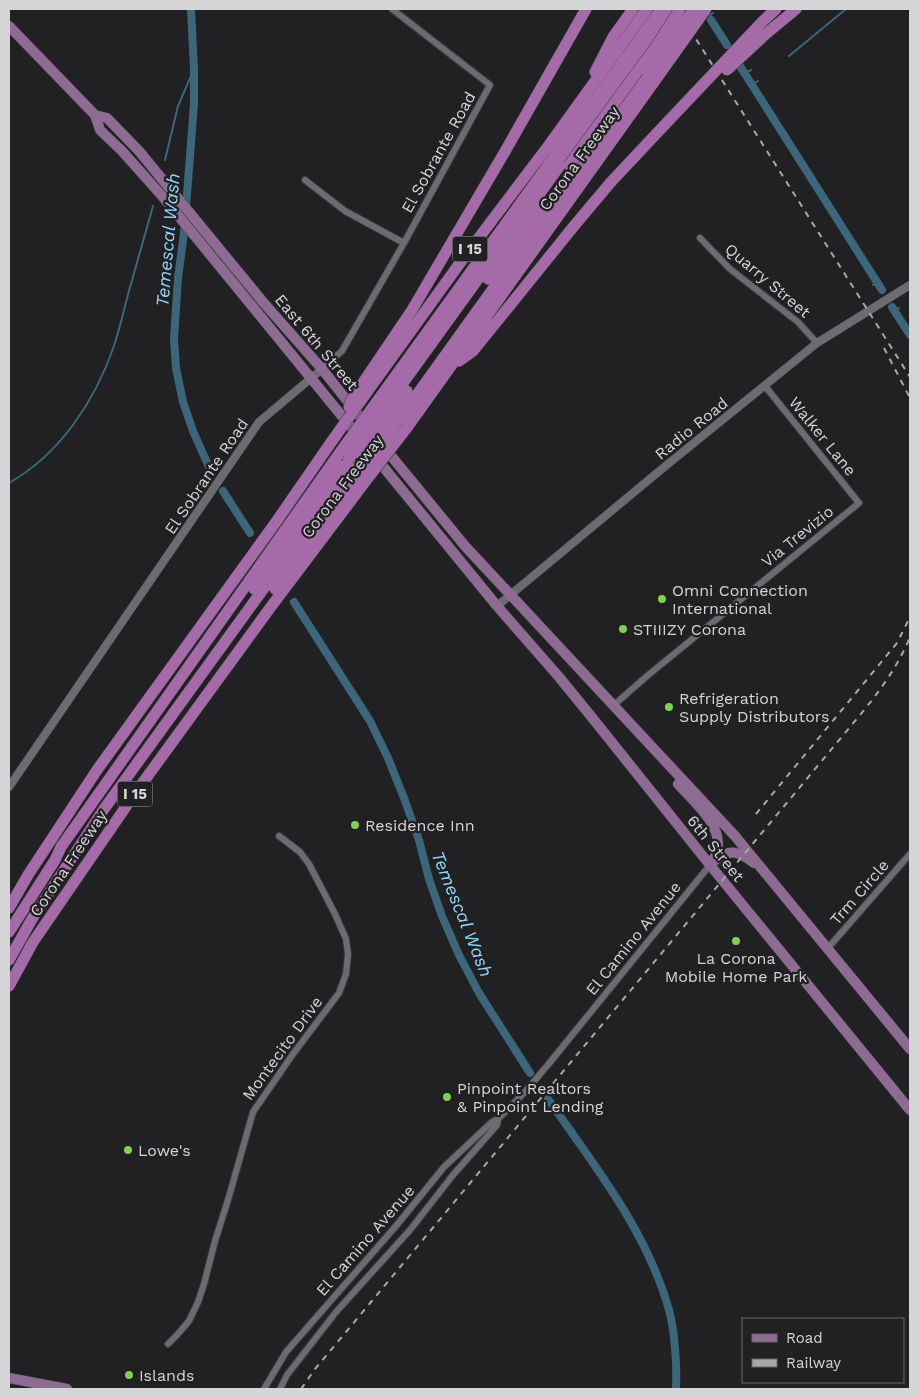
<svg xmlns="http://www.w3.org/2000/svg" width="919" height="1398" font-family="'Work Sans',sans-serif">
  <rect width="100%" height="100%" fill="#212023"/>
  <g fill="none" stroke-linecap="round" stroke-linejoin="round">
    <!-- stream -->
    <path stroke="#3c667a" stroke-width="2" d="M709,16L713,13
      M789,56L846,9
      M745,73L751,70
      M752,85L758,81
      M165,160L178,106L194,69
      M873,285L875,283
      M895,310L899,308
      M9,483C60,454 95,401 114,346C120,328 124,309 129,291C137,263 145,234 153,206"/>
    <!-- canal -->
    <path stroke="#3c667a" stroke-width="8" d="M191,9L194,69V104L184,233L178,278L174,338L176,368L183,402L193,431L209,467
      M711,20L727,45
      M740,66L882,290
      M892,307L910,335
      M223,491L250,533
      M294,602L370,721L388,758L404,798L419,840L429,879L442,916L459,955L479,993L530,1073
      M548,1099C594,1165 647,1231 669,1310C675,1331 677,1367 676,1389"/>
    <defs>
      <path id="minor" d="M305,180L345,211L404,243
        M700,238L730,269L798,322L817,343
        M322,369L342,351L404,243L490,85L392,9
        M614,705L647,676L859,503L765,386
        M828,948L910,854
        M168,1344L177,1335L189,1321L198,1302L204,1284L215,1241L228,1200L253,1112L293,1054L339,993L346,974L348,954L346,939L335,914L309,864L300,852L279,836
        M264,1389L286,1352L396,1226L444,1167L492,1122L498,1119
        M280,1389L287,1375L336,1312L410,1230L453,1175L497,1125L498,1119L524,1093L547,1066L710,865"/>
      <path id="tertiary" d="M497,606L663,468L817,343L910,285V286
        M9,787L259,422L322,369"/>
      <path id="primary" d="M9,26L95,115L100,130L122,151L163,197L359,437
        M95,115L107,118L139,151L263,302L322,369L368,427
        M383,446L465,546L735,836L910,1049
        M376,458L497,606L559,677L594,720L710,865L910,1110
        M678,784C693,801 724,826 717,851C716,856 712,861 710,865
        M714,861C730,848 738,851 754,863
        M9,1378L67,1389"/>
      <path id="motorway" d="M762,22L776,9
        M767,33L796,9
        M595,72L613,37L633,9
        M488,279L538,208
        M459,361L473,351L574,226L611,182L657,133
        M360,387L412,310L507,148L586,9
        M367,392L465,256L549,145L647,9
        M378,400L661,9
        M385,408L649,42L669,9
        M391,414L407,391
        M398,421L648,73
        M406,429L654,82
        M254,589L343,466
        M275,589L359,474
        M9,908L28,875L97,770L276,522L332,441
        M9,932L55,860L61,847L341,451
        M9,960L32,919L104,809L353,465
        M9,986L33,942L136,792L270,608L365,482"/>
    </defs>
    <!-- minor casing -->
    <use href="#minor" stroke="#3b3b3d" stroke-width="8"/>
    <!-- tertiary casing -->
    <use href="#tertiary" stroke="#3b3b3d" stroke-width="9"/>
    <!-- primary casing -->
    <use href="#primary" stroke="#3b3b3d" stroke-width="11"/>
    <!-- motorway casing -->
    <use href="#motorway" stroke="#3b3b3d" stroke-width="12"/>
    <!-- minor -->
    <use href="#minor" stroke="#6c6c70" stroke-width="6"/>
    <!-- tertiary -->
    <use href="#tertiary" stroke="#6c6c70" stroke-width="8"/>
    <!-- primary -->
    <use href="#primary" stroke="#8e6b92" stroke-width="10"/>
    <!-- motorway -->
    <use href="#motorway" stroke="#a56aa8" stroke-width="11"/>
    <!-- rail -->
    <path stroke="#a8a8aa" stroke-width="2" stroke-dasharray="6 6" stroke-linecap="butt" d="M677,9L910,377
      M884,348L910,398
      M756,814L897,643L910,617
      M301,1389L315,1369L351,1326L860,715C880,691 898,666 910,637"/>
    <defs>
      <path id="motorway-bridge" d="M727,70L767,33
        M648,73L664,52L694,9
        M654,82L706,9
        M657,133L762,22
        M569,165L657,45L680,9
        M349,407L351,401L360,387
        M332,441L367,392
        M341,451L378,400
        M361,454L391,414
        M348,460L385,408
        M359,474L398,421
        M365,482L406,429"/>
    </defs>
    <!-- motorway-bridge casing -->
    <use href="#motorway-bridge" stroke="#3b3b3d" stroke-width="12" stroke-linecap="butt"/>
    <!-- motorway-bridge -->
    <use href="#motorway-bridge" stroke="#a56aa8" stroke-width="11"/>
  </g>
  <!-- markers -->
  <g fill="#81d050" stroke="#212023" stroke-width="2">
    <circle cx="662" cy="599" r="5"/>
    <circle cx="623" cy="629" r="5"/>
    <circle cx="669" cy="707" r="5"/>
    <circle cx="355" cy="825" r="5"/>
    <circle cx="736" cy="941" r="5"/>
    <circle cx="447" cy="1097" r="5"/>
    <circle cx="128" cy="1150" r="5"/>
    <circle cx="129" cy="1375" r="5"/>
  </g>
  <g text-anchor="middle" stroke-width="4.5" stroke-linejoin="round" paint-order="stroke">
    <!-- shield labels -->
    <g fill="#212023" stroke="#9f9fa1" stroke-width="1">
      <rect x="452.5" y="236.5" width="35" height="25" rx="4"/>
      <rect x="117.5" y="781.5" width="35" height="25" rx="4"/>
    </g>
    <g font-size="15" font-weight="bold" fill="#d5d5d7">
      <text x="470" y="254">I 15</text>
      <text x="135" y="799">I 15</text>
    </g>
    <!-- street labels -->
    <g font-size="16" fill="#d5d5d7" stroke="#212023">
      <text transform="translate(438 152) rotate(-61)" y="6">El Sobrante Road</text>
      <text transform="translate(579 158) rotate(-54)" y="6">Corona Freeway</text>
      <text transform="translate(768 280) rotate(40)" y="6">Quarry Street</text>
      <text transform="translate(317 342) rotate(50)" y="6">East 6th Street</text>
      <text transform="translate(691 428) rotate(-39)" y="6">Radio Road</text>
      <text transform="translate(823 436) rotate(51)" y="6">Walker Lane</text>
      <text transform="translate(206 476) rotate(-56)" y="6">El Sobrante Road</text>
      <text transform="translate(342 486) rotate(-53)" y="6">Corona Freeway</text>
      <text transform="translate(797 536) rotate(-39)" y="6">Via Trevizio</text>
      <text transform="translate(716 848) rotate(51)" y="6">6th Street</text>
      <text transform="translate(68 863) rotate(-56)" y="6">Corona Freeway</text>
      <text transform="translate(859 892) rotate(-49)" y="6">Trm Circle</text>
      <text transform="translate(633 938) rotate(-51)" y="6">El Camino Avenue</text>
      <text transform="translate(282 1048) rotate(-54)" y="6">Montecito Drive</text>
      <text transform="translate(365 1240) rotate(-49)" y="6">El Camino Avenue</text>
    </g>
    <!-- poi labels -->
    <g font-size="16" fill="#d5d5d7" stroke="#212023" text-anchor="start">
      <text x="672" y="596">Omni Connection<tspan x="672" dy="18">International</tspan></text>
      <text x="633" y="635">STIIIZY Corona</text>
      <text x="679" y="704">Refrigeration<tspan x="679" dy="18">Supply Distributors</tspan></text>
      <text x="365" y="831">Residence Inn</text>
      <text x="736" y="964" text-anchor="middle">La Corona<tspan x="736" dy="18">Mobile Home Park</tspan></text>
      <text x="457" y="1094">Pinpoint Realtors<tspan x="457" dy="18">&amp; Pinpoint Lending</tspan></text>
      <text x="138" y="1156">Lowe's</text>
      <text x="139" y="1381">Islands</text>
    </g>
    <!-- water labels -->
    <g font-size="18" font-style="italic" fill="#91d8fb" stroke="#212023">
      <text transform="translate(168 240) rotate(-85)" y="6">Temescal Wash</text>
      <text transform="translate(462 914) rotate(68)" y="6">Temescal Wash</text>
    </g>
  </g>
  <!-- border -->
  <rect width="919" height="1398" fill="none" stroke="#d5d5d7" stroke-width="20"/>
  <!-- legend -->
  <rect x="742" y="1318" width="162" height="65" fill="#212023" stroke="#69686b"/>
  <rect x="752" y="1334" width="25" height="8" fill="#8e6b92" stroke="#69686b"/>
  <text x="786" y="1343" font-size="15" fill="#d5d5d7">Road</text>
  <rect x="752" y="1359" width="25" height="8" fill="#a8a8aa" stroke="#69686b"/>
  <text x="786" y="1368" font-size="15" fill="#d5d5d7">Railway</text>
</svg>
